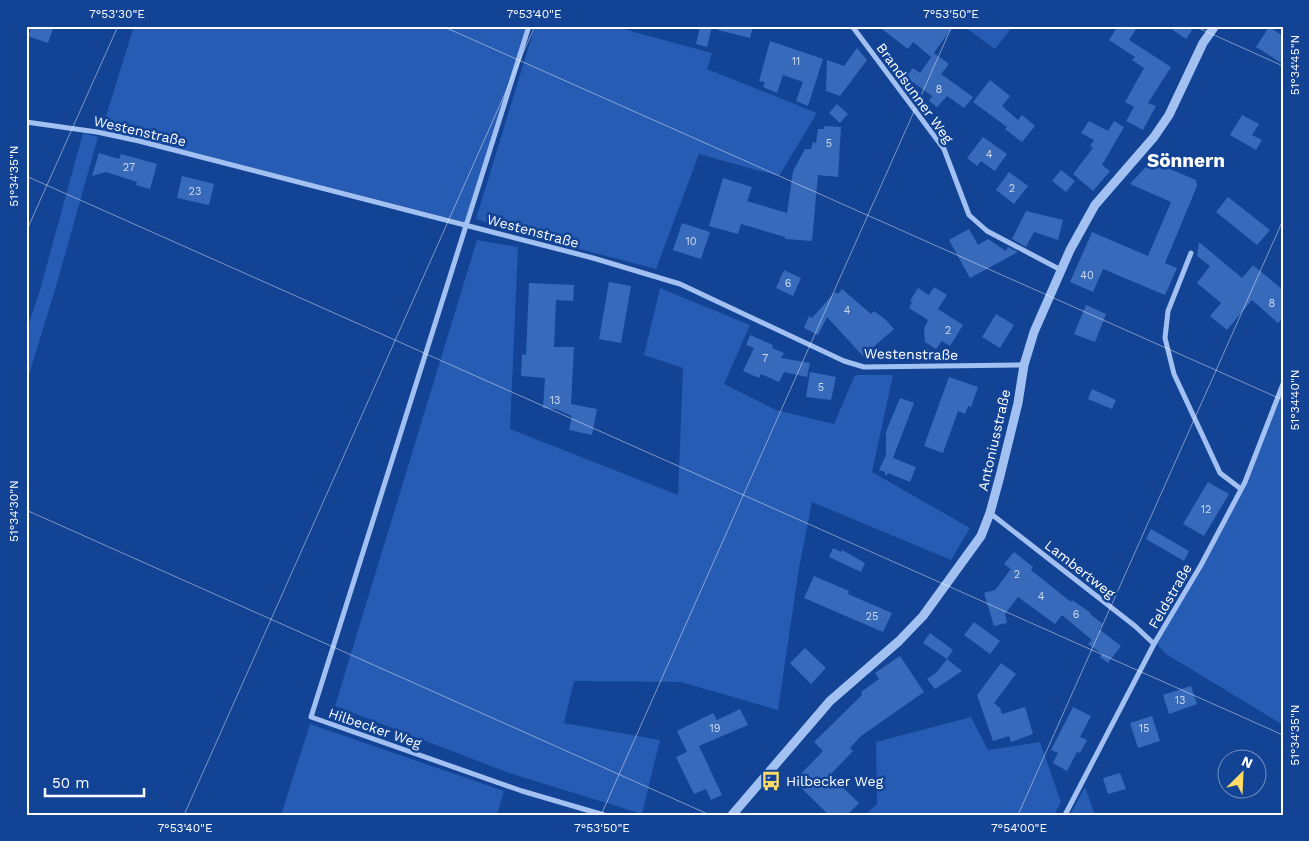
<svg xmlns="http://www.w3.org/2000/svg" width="1309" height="841" font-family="'Work Sans',sans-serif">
  <rect width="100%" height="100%" fill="#134394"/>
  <!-- green -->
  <path fill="#265cb3" d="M134,26H527L465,222L140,139L101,132Z
    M535,26H619V28L712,53L707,69L817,113L779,176L699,154L656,269L519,233L476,219Z
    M963,26H1013L995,49Z
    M83,133L98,137L55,290L26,384V333L40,290Z
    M477,240L518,247L510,429L678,495L683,368L644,355L660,288L750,325L724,384L776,410L834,424L855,375H893L872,472L970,528L951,560L812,502L799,568L778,710L681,682L574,681L564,723L660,740L642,814L509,773L335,706Z
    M1283,392V725L1166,654L1156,643L1247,483Z
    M971,717L988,750L1040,742L1061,802L1054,815H865L877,804L876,742Z
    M310,724L504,791L497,815H281Z
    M1085,787L1095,815H1070Z"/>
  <!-- building -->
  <path fill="#376abb" d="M32,26H54L48,43L28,36Z
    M700,26H712L707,47L696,44Z
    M719,26H753L750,38L718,30Z
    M878,26H953L931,57L913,42L908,49Z
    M1118,26H1138L1129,40L1171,67L1148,103L1156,106L1143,130L1126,121L1134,107L1125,102L1144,68L1132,60L1135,57L1109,40Z
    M1167,26H1187L1192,30L1186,39Z
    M1269,27L1283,36V64L1256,47Z
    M770,41L823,59L808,106L796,101L803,82L783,75L777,93L763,87L765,82L759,81Z
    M857,48L867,60L840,96L826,91L827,60L844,66Z
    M934,53L949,64L941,74L973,97L964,108L947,96L937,107L929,101L932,96L906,77L913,68L920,73Z
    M990,80L1010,96L1002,106L1018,120L1022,115L1035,126L1022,142L1005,129L1007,127L973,102Z
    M837,104L848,114L840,123L829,113Z
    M1242,115L1259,124L1252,135L1262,140L1256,150L1230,135Z
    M1089,121L1108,131L1114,121L1124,127L1102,165L1110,171L1093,191L1073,174L1093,148L1090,146L1094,140L1081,133Z
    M824,126L841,127L838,177L818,175L812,241L785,239V237L741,224L738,234L709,226L723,178L752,187L747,201L787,213L793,171L805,149H811L813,142L816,143L818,129H824Z
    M983,137L1007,154L995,171L981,161L977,166L967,158Z
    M99,153L119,159L121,154L157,164L150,189L136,185L137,182L106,172L92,176Z
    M1151,161L1196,180L1197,186L1165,263L1177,268L1165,295L1103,269L1093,292L1070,282L1092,232L1148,256L1171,202L1130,184Z
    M1061,170L1075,181L1066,192L1052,181Z
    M1009,172L1028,186L1014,204L996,190Z
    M182,176L214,184L209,205L177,198Z
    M1228,197L1270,230L1257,245L1216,212Z
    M1026,211L1063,220L1058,240L1034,232L1026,247L1012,239Z
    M682,223L710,232L701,259L673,250Z
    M969,229L978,245L988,239L1006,251L1008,247L1018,252L970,278L949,240Z
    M1199,242L1242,278L1253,265L1283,290V317L1278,323L1252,300L1227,330L1210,316L1221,303L1197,283L1210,266L1197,256Z
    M784,270L801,278L793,296L776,288Z
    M609,282L631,286L621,343L599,339Z
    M529,283L574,285L573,301L556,300L554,347H574L571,404L597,409L592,435L569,430L572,416L556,409L543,408L545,378L521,376L522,354L526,355Z
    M934,287L947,295L938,309L963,325L950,346L942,341L936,349L925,342L924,329L928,320L909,308L912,302L910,301L918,288L929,295Z
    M842,289L871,314L874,311L886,320L894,329L863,356L827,317L818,335L804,328L809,316L812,318L835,292L838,294Z
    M1086,305L1106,314L1095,342L1074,334Z
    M996,314L1014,325L1000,348L982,337Z
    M750,335L773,345L772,348L784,353L781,358L810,363L807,377L784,372L779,382L761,374L759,378L743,371L754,348L746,345Z
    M810,372L836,377L831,400L806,397Z
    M949,377L978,387L971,407L968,406L965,414L958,411L943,453L924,446Z
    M1092,389L1116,400L1112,409L1088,399Z
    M900,398L914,403L893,458L916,467L910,482L888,473L887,475H885V472L879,470L886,455V432Z
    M1208,482L1229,494L1204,536L1183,524Z
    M1151,529L1189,551L1184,561L1146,539Z
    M833,548L841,552L842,550L865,563L861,572L829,557Z
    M1014,552L1033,567L1031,570L1071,602L1072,600L1091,613L1090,614L1103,624L1099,629L1121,646L1108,663L1100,657L1102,654L1088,644L1092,640L1062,615L1055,624L1018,597L1005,614L1007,623L994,626L984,593L995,590L1011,569L1004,564Z
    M814,576L849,591L848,594L892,613L883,632L804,598Z
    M974,622L1000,641L990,654L964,635Z
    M930,633L953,650L947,659L923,643Z
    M805,648L826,668L811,684L790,663Z
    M900,656L924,692L861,736L850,748L853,751L830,775L859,803L847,815H829L794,781L823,751L814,742L862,695L861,692L879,679L875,673Z
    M947,659L962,671L935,689L927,679L937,672Z
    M1001,663L1016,674L994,703L1000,708L1002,714L1025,707L1033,734L1011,742L1009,736L993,741L977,695Z
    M1191,686L1197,704L1169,714L1163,695Z
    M1073,707L1091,716L1080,737L1087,740L1080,753L1077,752L1067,771L1053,763L1058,753L1051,750Z
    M740,709L748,725L699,746L722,795L711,800L706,789L694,794L676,757L687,752L677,731L713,713L717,720Z
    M1152,716L1160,741L1138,748L1130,723Z
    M1120,773L1126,789L1108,794L1103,778Z"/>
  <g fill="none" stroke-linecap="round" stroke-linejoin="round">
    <!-- minor -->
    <path stroke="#a2c1f2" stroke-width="5" d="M529,26L311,717L522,791L604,815
      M852,26L944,149L969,215L987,231L1061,270
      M26,122L97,132L139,141L593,258L680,284L844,361L864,367L1024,365
      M1191,253L1168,311L1165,338L1174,374L1220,473L1241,489
      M990,513L1135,626L1154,644
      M1065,815L1154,644L1201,565L1245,482L1283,384"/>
    <!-- tertiary -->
    <path stroke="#a2c1f2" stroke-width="9" d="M732,815L830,701L899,641L923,616L981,536L990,513L1000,476L1018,403L1024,365L1034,332L1070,250L1095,205L1154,137L1169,115L1203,43L1215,26"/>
  </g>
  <!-- ticks -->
  <path fill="none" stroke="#fff" stroke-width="1" stroke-opacity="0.45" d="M442,26L1283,400M1194,26L1283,66M26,176L1283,735M26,232L118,26M26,510L710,815M184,815L535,26M601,815L952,26M1018,815L1283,220"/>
  <!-- icons -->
  <defs>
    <symbol id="bus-bare" viewBox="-9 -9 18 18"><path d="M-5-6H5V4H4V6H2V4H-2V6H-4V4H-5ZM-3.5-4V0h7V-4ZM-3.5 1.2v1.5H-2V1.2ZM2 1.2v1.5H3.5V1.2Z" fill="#ffdc64" stroke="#134394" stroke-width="2.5" paint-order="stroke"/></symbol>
  </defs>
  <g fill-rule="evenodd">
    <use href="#bus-bare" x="757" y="767" width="28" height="28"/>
  </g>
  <g text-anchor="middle" stroke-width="5" stroke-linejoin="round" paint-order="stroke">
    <!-- number labels -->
    <g font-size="11" fill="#cddaee">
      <text x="796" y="65">11</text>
      <text x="939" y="93">8</text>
      <text x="829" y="147">5</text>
      <text x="989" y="158">4</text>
      <text x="129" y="171">27</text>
      <text x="1012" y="192">2</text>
      <text x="195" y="195">23</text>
      <text x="691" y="245">10</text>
      <text x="1087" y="279">40</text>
      <text x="788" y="287">6</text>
      <text x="1272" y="307">8</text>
      <text x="847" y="314">4</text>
      <text x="948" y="334">2</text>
      <text x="765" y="362">7</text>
      <text x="821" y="391">5</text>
      <text x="555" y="404">13</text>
      <text x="1206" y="513">12</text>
      <text x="1017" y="578">2</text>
      <text x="1041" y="600">4</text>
      <text x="1076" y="618">6</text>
      <text x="872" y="620">25</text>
      <text x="1180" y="704">13</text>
      <text x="715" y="732">19</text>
      <text x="1144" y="732">15</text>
    </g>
    <!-- street labels -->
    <g font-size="14" fill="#fff" stroke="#134394">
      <text transform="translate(915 93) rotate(54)" y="5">Brandsunner Weg</text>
      <text transform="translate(140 131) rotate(13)" y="5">Westenstraße</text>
      <text transform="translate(533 231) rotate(15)" y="5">Westenstraße</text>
      <text transform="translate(911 354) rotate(1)" y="5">Westenstraße</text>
      <text transform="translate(994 440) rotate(-77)" y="5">Antoniusstraße</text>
      <text transform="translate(1080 569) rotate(38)" y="5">Lambertweg</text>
      <text transform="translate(1170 596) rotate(-60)" y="5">Feldstraße</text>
      <text transform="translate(375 728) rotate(19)" y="5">Hilbecker Weg</text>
    </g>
    <!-- poi labels -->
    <g font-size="14" fill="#fff" stroke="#134394" text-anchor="start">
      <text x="786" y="786">Hilbecker Weg</text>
    </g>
    <!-- district labels -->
    <g font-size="19" font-weight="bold" fill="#fff" stroke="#134394">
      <text x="1186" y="167">Sönnern</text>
    </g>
  </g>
  <!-- border -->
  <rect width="1309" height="841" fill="none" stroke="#134394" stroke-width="55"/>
  <!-- north arrow -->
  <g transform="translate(1242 774) rotate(24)"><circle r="24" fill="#134394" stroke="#718ebf"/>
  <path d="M0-4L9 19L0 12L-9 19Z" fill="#ffdc64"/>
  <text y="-8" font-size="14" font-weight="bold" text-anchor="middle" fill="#ffffff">N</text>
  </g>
  <!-- scale -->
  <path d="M45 788v8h99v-8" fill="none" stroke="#ffffff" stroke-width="2.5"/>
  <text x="52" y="788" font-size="15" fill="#ffffff" stroke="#134394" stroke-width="4" paint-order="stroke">50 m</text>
  <rect x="28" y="28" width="1254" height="786" fill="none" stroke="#fff" stroke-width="2"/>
  <g font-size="12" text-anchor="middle" fill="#fff">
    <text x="117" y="18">7°53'30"E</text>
    <text x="534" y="18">7°53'40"E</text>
    <text x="951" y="18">7°53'50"E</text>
    <text transform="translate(1295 65) rotate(-90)" y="4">51°34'45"N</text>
    <text transform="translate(14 176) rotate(-90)" y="4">51°34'35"N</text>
    <text transform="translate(1295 400) rotate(-90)" y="4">51°34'40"N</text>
    <text transform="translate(14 511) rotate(-90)" y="4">51°34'30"N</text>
    <text transform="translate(1295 735) rotate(-90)" y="4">51°34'35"N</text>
    <text x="185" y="832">7°53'40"E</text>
    <text x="602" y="832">7°53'50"E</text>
    <text x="1019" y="832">7°54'00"E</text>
  </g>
</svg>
